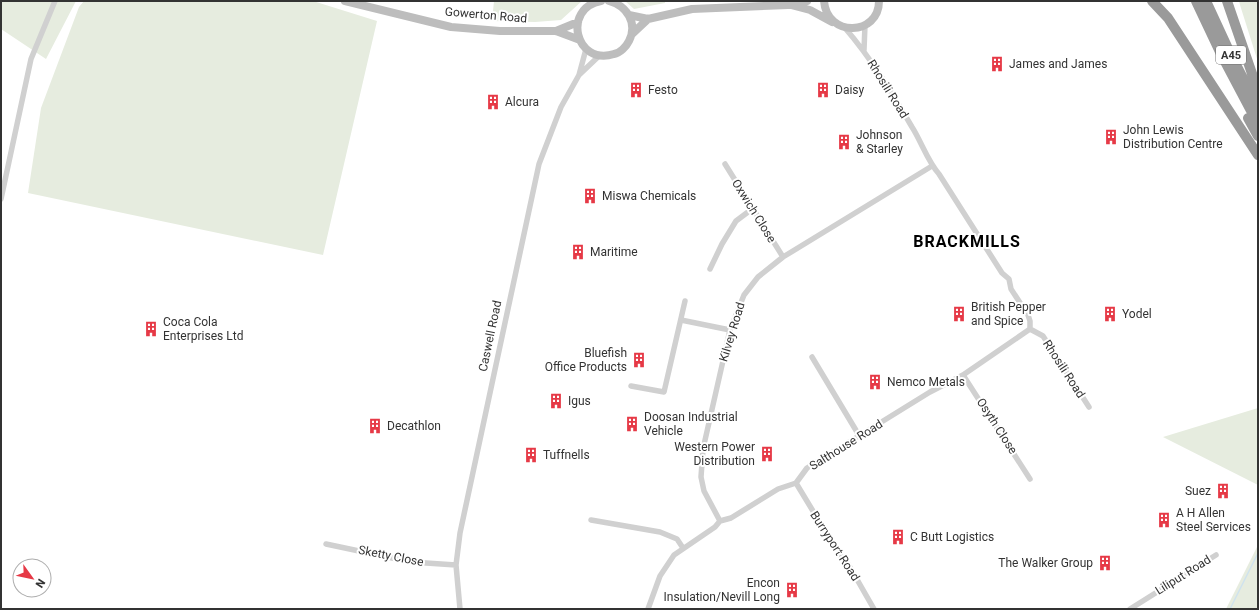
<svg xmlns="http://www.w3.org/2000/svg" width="1259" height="610" font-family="Roboto,sans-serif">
  <rect width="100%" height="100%" fill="#fff"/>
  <!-- green -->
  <path fill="#e6ecdf" d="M1,1H76L46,59L1,29Z
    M84,1H313L377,21L323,255L28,193L41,108L79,7Z
    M494,1H582L561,20L535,22L492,21Z
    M625,1H665V3L634,9Z
    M1239,1H1258V62L1240,5Z
    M1258,408V485L1163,437Z
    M1258,545V609H1226Z"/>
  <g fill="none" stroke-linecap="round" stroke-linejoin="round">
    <!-- stream -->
    <path stroke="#cfe2ee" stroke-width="1.5" d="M1230,609L1258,553"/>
    <!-- street -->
    <path stroke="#d0d0d0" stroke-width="5.5" d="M845,28C871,58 892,93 912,127C921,141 928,162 939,174L1002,273L1009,279L1011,289L1028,315L1030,321V329L1043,336L1089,407
      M864,50L865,25
      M579,75L599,56
      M725,164L783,257
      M1,199L31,59L55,1
      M710,269L722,244L736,221L752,209
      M681,320L730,330
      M812,357L860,437
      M963,375L1030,479
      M631,386L664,392L685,301
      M796,483L839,554L847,562L874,609
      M591,520L660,532L677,539L683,548
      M720,521L704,491L701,477L703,449L730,330L744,295L758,277L783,257L932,166
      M326,544L411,562L456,565
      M460,609L456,565L460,533L539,164L561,107L579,75L586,49
      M648,609L660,576L674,555L715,527L720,521L731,518L778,489L796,483L807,468L930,392L963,375L1030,329
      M1130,609L1216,555"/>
    <!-- secondary -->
    <path stroke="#bdbdbd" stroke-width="8" d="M345,1L451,27L500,31H556L580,40
      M601,1C562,8 575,66 614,54C620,53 626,47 629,41C638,23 627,6 609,1
      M824,1C827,38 879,36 879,1
      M791,5L810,10L832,22
      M629,15L648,19L692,9L788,5L807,1
      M556,31L578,22
      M632,34L648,19"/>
    <!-- highway -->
    <path stroke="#9a9a9a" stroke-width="10" d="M1152,1L1168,18L1258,155
      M1196,1L1222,56L1258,124
      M1206,1L1231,55L1258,107
      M1227,1L1258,91
      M1248,118L1258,136"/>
  </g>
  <!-- icons -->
  <defs>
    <symbol id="building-bare" viewBox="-9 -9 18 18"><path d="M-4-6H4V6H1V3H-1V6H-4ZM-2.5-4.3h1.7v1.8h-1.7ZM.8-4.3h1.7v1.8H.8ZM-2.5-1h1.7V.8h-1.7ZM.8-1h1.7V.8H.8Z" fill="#e63946" stroke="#fff" stroke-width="2.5" paint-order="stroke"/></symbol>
  </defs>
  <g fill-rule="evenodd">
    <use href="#building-bare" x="986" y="53" width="22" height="22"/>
    <use href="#building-bare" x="625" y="79" width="22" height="22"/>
    <use href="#building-bare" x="812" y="79" width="22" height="22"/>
    <use href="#building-bare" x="482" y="91" width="22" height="22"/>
    <use href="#building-bare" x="1100" y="126" width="22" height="22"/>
    <use href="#building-bare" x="833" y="131" width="22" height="22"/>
    <use href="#building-bare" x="579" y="185" width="22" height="22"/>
    <use href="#building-bare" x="567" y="241" width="22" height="22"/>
    <use href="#building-bare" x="948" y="303" width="22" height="22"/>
    <use href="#building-bare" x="1099" y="303" width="22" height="22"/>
    <use href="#building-bare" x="140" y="318" width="22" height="22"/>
    <use href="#building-bare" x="628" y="349" width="22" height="22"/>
    <use href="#building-bare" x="864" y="371" width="22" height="22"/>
    <use href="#building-bare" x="545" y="390" width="22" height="22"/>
    <use href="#building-bare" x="621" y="413" width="22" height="22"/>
    <use href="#building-bare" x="364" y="415" width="22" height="22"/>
    <use href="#building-bare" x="756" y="443" width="22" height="22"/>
    <use href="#building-bare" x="520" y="444" width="22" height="22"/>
    <use href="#building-bare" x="1212" y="480" width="22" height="22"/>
    <use href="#building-bare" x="1153" y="509" width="22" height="22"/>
    <use href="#building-bare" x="887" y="526" width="22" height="22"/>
    <use href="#building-bare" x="1094" y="552" width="22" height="22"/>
    <use href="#building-bare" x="781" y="579" width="22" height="22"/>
  </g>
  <g text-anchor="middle" stroke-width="4" stroke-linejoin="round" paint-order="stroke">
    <!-- shield labels -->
    <rect fill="#fff" stroke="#707070" stroke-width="1" x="1216" y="46" width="30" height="18" rx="3"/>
    <g font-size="11" font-weight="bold" fill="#333">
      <text x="1231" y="59">A45</text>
    </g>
    <!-- street labels -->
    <g font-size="12" fill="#333" stroke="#fff">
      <text transform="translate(486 15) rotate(5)" y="4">Gowerton Road</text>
      <text transform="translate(888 89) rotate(58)" y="4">Rhosili Road</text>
      <text transform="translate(754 211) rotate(58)" y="4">Oxwich Close</text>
      <text transform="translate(732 332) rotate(-73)" y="4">Kilvey Road</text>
      <text transform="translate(490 336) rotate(-78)" y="4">Caswell Road</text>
      <text transform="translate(1064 369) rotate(57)" y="4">Rhosili Road</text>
      <text transform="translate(997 426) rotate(57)" y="4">Osyth Close</text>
      <text transform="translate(846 445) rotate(-32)" y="4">Salthouse Road</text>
      <text transform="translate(835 546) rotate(57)" y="4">Burryport Road</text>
      <text transform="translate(391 556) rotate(11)" y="4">Sketty Close</text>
      <text transform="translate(1183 575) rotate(-32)" y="4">Liliput Road</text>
    </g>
    <!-- poi labels -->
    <g font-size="12" fill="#333" stroke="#fff" text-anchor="start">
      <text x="1009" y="68">James and James</text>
      <text x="648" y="94">Festo</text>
      <text x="835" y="94">Daisy</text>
      <text x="505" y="106">Alcura</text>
      <text x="1123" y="134">John Lewis<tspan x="1123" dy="14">Distribution Centre</tspan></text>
      <text x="856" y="139">Johnson<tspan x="856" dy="14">&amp; Starley</tspan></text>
      <text x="602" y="200">Miswa Chemicals</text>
      <text x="590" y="256">Maritime</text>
      <text x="971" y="311">British Pepper<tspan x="971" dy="14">and Spice</tspan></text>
      <text x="1122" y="318">Yodel</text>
      <text x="163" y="326">Coca Cola<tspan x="163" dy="14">Enterprises Ltd</tspan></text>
      <text x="627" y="357" text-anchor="end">Bluefish<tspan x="627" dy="14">Office Products</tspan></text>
      <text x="887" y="386">Nemco Metals</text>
      <text x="568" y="405">Igus</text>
      <text x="644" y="421">Doosan Industrial<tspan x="644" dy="14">Vehicle</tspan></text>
      <text x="387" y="430">Decathlon</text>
      <text x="755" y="451" text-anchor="end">Western Power<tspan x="755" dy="14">Distribution</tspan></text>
      <text x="543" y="459">Tuffnells</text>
      <text x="1211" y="495" text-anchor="end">Suez</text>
      <text x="1176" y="517">A H Allen<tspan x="1176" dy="14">Steel Services</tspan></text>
      <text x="910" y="541">C Butt Logistics</text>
      <text x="1093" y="567" text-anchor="end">The Walker Group</text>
      <text x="780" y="587" text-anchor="end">Encon<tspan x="780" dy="14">Insulation/Nevill Long</tspan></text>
    </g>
    <!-- district labels -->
    <g font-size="16" font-weight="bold" letter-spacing="1" fill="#000" stroke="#fff">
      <text x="967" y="247">BRACKMILLS</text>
    </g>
  </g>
  <!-- border -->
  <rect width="1259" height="610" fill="none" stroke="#333333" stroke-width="4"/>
  <!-- north arrow -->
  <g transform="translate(32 578) rotate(123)"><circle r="19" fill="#ffffff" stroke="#adadad"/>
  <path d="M0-3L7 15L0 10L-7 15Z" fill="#e63946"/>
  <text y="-6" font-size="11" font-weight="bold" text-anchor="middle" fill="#333333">N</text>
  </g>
</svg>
